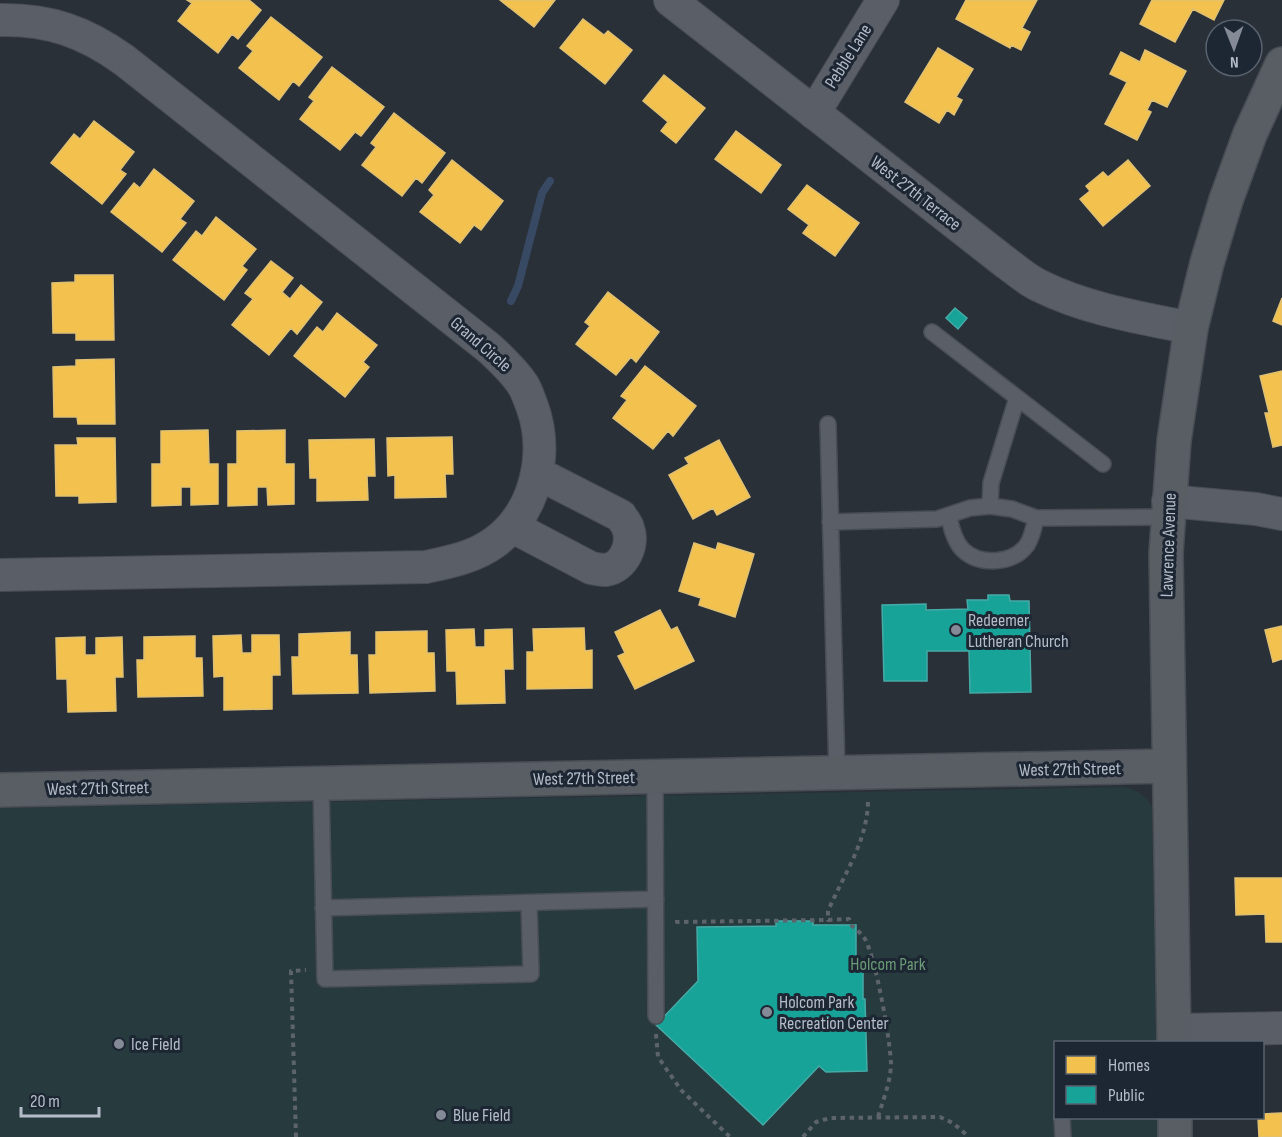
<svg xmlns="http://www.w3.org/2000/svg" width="1282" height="1137" font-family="'Sofia Sans Condensed',sans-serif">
  <rect width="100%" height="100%" fill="#2a3038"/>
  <!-- green -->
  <path fill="#273a3e" d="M1123,787C1137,789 1144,795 1152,807L1156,1042H1056V1118H1157V1137H0V808Z"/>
  <!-- homes -->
  <path fill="#f2c14e" stroke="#dfc073" stroke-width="1.5" d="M187,0H249L261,10L238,39L232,34L218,53L178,21L192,3Z
    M500,0H555L534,27Z
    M966,0H1037L1022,28L1030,32L1021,50L1011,45L1010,48L956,19Z
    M1152,0H1224L1214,20L1193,9L1175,42L1140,24Z
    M271,17L322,57L299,86L293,81L279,100L239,68L253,51L247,46Z
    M583,19L604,35L608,31L632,50L605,84L560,48Z
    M938,48L973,69L956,97L962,100L954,115L947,110L939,123L905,102Z
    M1145,50L1186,71L1167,107L1152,100L1147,110L1151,112L1137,140L1105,124L1127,82L1110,74L1121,52L1140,62Z
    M332,67L384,107L361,136L355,132L340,150L300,119L314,101L309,97Z
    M664,75L705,108L676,143L661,131L668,122L643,101Z
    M394,113L445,153L422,183L416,178L402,196L362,165L376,147L371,143Z
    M94,121L134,152L120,170L126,174L102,204L51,163L74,134L80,139Z
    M736,131L781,165L761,193L715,159Z
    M452,160L503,201L481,230L474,225L460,243L420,212L434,195L429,190Z
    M1128,160L1150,186L1103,226L1080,199L1090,191L1086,186L1103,172L1108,177Z
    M154,169L194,201L180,219L186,223L162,252L111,212L134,183L140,188Z
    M807,185L859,223L835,256L803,233L809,225L788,209Z
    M216,217L256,249L242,266L247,270L224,300L173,260L196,231L202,236Z
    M271,261L293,278L282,292L290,299L301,285L322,302L297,334L291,328L269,355L232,325L253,299L245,293Z
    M75,275H113L114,340H76V333H53L52,283L75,282Z
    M608,292L659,332L636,362L631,357L616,375L576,344L590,326L585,322Z
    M1282,298V325L1273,321Z
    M337,313L377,345L363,362L369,367L345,397L294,356L317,327L323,332Z
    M114,359L115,424H78L77,417H54L53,367L76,366V360Z
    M645,366L696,406L673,436L668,431L653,449L613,418L627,400L621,396Z
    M1282,371V445L1273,447L1265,413H1269L1260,376Z
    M208,430L209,464H218V504L191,505V487H181V505L152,506V464H161V431Z
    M285,430V464H294V504L268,505L267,487H257V505L228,506V464H237V431Z
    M452,437L453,474H445L446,497L395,498V475L388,476L387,438Z
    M77,438H115L116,502L79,503V496H56L55,445H78Z
    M374,439L375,476H367L368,500L317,501V478H310L309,440Z
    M719,440L750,497L717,515L713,508L693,519L669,475L689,464L685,458Z
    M694,543L716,550L718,543L754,554L735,617L699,605L701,598L679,591Z
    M660,610L671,630L677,627L694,661L635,689L618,656L625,653L615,632Z
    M1282,626V659L1273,662L1265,630Z
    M584,628L585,651L592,650V688L527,689V652H534L533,629Z
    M474,629L475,647H485V630L512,629L513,669H504L505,703L457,704L456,671H447L446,630Z
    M427,631V653H434L435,691L370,693L369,655H376V632Z
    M350,632V655H357L358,693L293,694L292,657H299V634Z
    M241,635L242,653H252V635H279L280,675H272V709L224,710V676L214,677L213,636Z
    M195,636V658H202L203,696L138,697L137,660H144V637Z
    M85,637V655H96V638L122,637L123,677H115L116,711L68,712L67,679H57L56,638Z
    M1235,878H1282V942H1266L1265,914L1236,915Z
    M1282,1113V1137H1259L1258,1118H1262V1114Z"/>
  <!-- public -->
  <path fill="#17a398" stroke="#46aaa7" stroke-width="1.5" d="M955,308L967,318L958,329L946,318Z
    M988,595H1009L1010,601H1029L1031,692L970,693L969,651H927V681H884L882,605L926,604V610L968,609L967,600H988Z
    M776,921H813V925H856V965H863V999H865L867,1071L826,1072L819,1066L763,1125L656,1025L698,981L697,927L776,926Z"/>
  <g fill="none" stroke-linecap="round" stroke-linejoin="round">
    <!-- stream -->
    <path stroke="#384963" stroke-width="8" d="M511,301L518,286L542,193L550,181"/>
    <defs>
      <path id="lane" d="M932,332L1103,464
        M828,424L837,773
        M990,506L991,483L1017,398
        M949,516C951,528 954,541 963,550C980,566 1013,564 1027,545C1032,537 1034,528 1036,518
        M830,522L937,519L970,508L990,506L1012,509L1036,518L1167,517
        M655,777L656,1016
        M321,783L325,979L531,974L529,903
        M323,908L656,899
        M1062,1118L1063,1137"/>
      <path id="street" d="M670,0L1005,262C1016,270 1027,280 1040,286C1086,309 1141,318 1191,328
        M0,20C49,19 85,32 124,60L489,348C501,359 514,371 523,385C527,391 529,399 532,406C549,453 536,512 495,542C475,557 450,562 426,567L0,575
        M814,113L883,0
        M1168,501L1256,509L1282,514
        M513,527L591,568C596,569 601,570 606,570C624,567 634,545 628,528C627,524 623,520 621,516L537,473
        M1174,1030L1282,1028"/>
      <path id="secondary" d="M0,790L1169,766
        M1174,1042L1166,553L1174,441L1191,328L1207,263L1226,200L1250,134L1282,64
        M1175,1118V1137"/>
    </defs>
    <!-- lane casing -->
    <use href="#lane" stroke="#484c53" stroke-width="18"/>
    <!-- street casing -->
    <use href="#street" stroke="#484c53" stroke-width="34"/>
    <!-- secondary casing -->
    <use href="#secondary" stroke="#484c53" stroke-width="36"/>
    <!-- path -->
    <path stroke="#5d636a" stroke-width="4" stroke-dasharray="4.5 4.5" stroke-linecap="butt" d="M868,802C867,842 844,874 828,911V920L849,919L852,926C857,929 861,934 865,939C876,959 890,1039 891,1063C891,1081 883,1100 878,1117
      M677,920V922L828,920
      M656,1034L658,1057L681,1090L730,1137
      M296,1137L291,971L306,970
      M803,1137L816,1122L830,1118L940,1117L953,1123L969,1137"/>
    <!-- lane -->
    <use href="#lane" stroke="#5a5e66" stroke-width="15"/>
    <!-- street -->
    <use href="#street" stroke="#5a5e66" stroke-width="32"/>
    <!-- secondary -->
    <use href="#secondary" stroke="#595d64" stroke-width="33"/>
  </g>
  <!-- markers -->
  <g fill="#848b96" stroke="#1d2633" stroke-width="2">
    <circle cx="956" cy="630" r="6"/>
    <circle cx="767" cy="1012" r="6"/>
    <circle cx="119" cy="1044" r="6"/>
    <circle cx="441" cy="1115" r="6"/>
  </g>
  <g text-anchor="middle" stroke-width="6" stroke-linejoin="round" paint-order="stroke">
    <!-- street labels -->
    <g font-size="18" fill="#b4bcc9" stroke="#1d2633">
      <text transform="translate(848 56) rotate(-58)" y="6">Pebble Lane</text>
      <text transform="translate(916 193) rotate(38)" y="6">West 27th Terrace</text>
      <text transform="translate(481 344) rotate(41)" y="6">Grand Circle</text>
      <text transform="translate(1168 545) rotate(-88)" y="6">Lawrence Avenue</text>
      <text transform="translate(1070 769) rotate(-1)" y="6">West 27th Street</text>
      <text transform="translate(584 778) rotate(-1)" y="6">West 27th Street</text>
      <text transform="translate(98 788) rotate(-1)" y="6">West 27th Street</text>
    </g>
    <!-- poi labels -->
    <g font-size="18" fill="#b4bcc9" stroke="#1d2633" text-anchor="start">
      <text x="968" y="626">Redeemer<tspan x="968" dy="21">Lutheran Church</tspan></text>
      <text x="779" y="1008">Holcom Park<tspan x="779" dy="21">Recreation Center</tspan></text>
      <text x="131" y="1050">Ice Field</text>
      <text x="453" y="1121">Blue Field</text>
    </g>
    <!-- park labels -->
    <g font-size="18" fill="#6b9a76" stroke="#1d2633">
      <text x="888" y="970">Holcom Park</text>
    </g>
  </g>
  <!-- legend -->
  <rect x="1054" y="1041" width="210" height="78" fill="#1d2633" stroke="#59626f" stroke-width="1.5"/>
  <rect x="1066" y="1056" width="30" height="18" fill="#f2c14e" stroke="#59626f" stroke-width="1.5"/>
  <text x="1108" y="1071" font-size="18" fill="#b4bcc9">Homes</text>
  <rect x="1066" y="1086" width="30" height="18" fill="#17a398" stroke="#59626f" stroke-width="1.5"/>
  <text x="1108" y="1101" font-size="18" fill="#b4bcc9">Public</text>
  <!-- north arrow -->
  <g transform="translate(1234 48) rotate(179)"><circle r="28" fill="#1d2633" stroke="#59626f" stroke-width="1.5"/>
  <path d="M0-4.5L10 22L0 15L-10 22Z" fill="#848b96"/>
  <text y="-9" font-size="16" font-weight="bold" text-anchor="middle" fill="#b4bcc9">N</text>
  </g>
  <!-- scale -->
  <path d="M21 1107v9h78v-9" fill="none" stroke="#b4bcc9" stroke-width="3"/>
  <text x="30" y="1107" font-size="18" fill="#b4bcc9" stroke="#1d2633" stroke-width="4.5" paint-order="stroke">20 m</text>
</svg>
